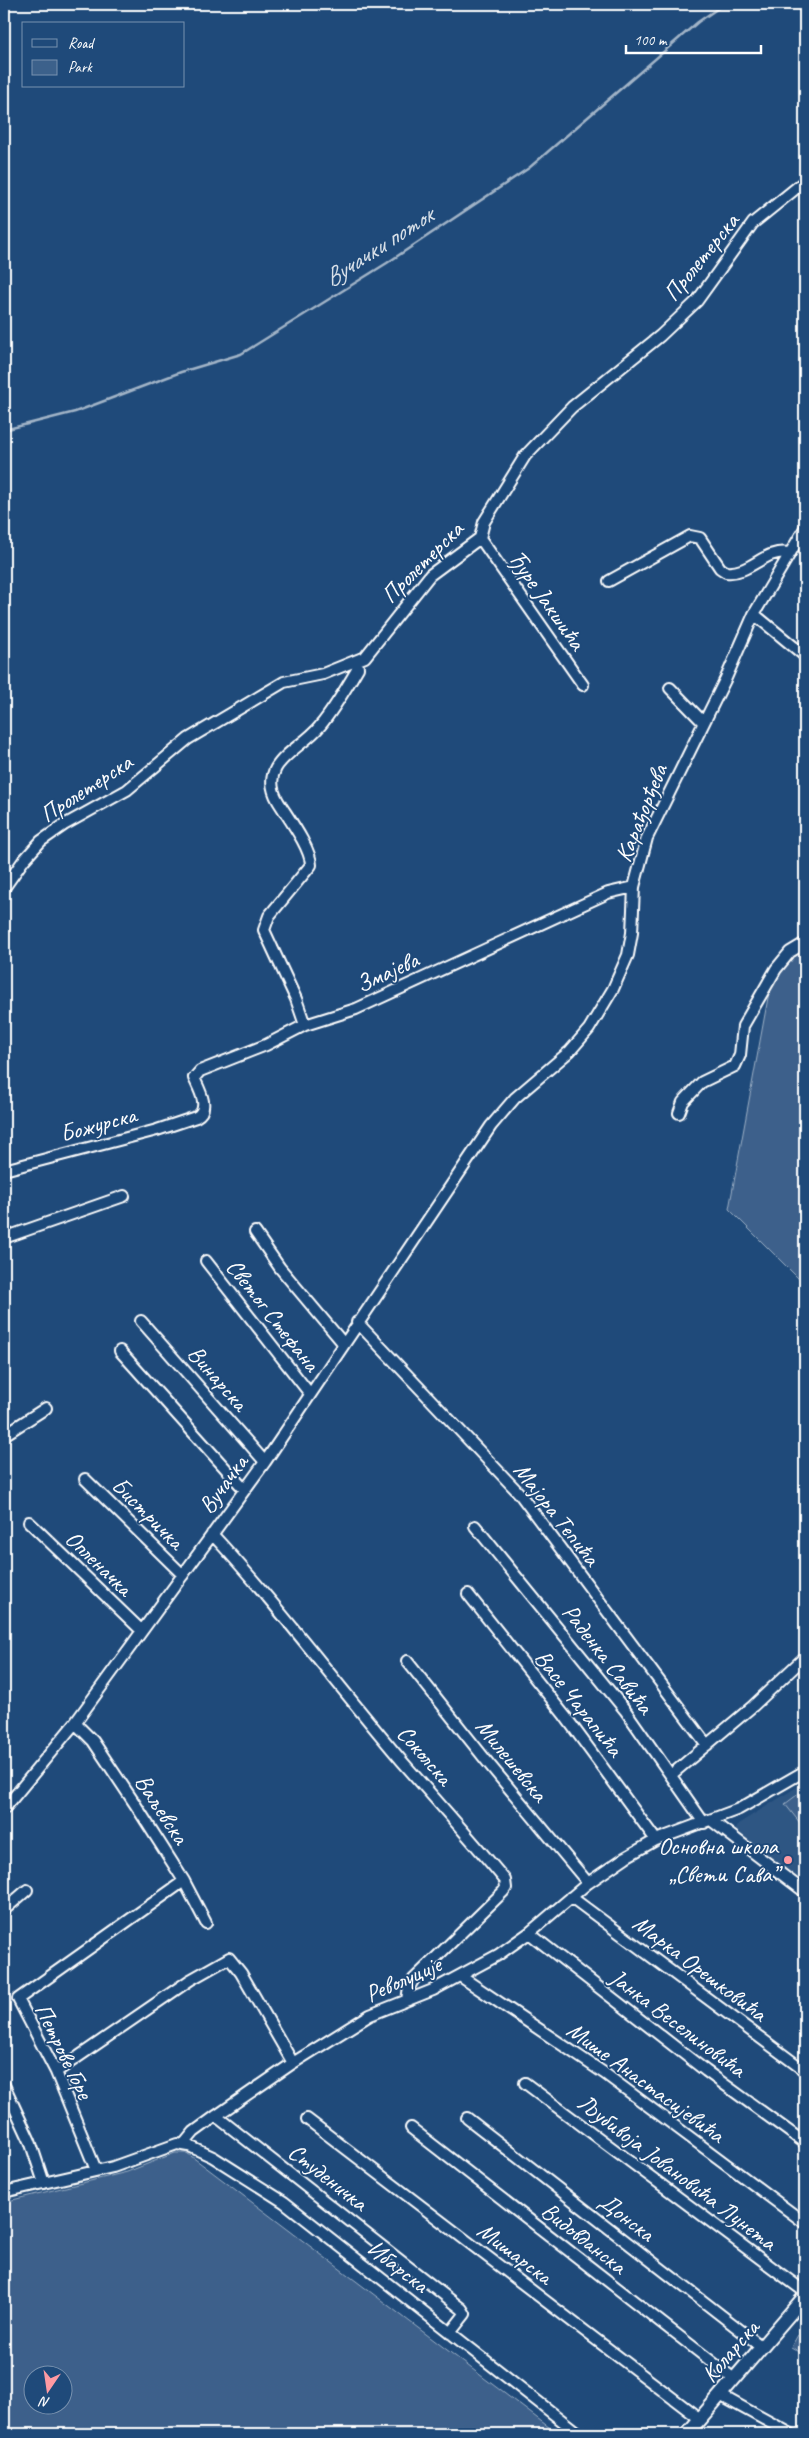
<svg xmlns="http://www.w3.org/2000/svg" width="809" height="2438" font-family="Caveat,sans-serif">
  <rect width="100%" height="100%" fill="#1f4a7a"/>
  <filter id="ink" filterUnits="userSpaceOnUse"><feTurbulence type="fractalNoise" baseFrequency=".02" numOctaves="2"/><feDisplacementMap in="SourceGraphic" scale="10" xChannelSelector="R" yChannelSelector="G"/><feConvolveMatrix kernelMatrix="1 2 1 2 8 2 1 2 1" color-interpolation-filters="sRGB"/></filter>
  <g filter="url(#ink)">
    <!-- built -->
    <path fill="#2e5683" d="M805,1782V1885L737,1834L736,1830L738,1824Z"/>
    <!-- green -->
    <path fill="#3c618b" stroke="#9eb0c5" fill-rule="evenodd" d="M805,947V1285L729,1209L770,987L790,957Z
      M805,1789V1827L804,1828L785,1804Z
      M175,2153H187L558,2434H4V2202L127,2172ZM32,2376H62V2406H32Z
      M798,2335L805,2338V2355L791,2347Z"/>
    <g fill="none" stroke-linecap="round" stroke-linejoin="round">
      <!-- stream -->
      <path stroke="#a3b5c8" stroke-width="2.5" d="M4,430L75,412L181,372L241,354L387,263L529,168L698,22L724,4"/>
      <defs>
        <path id="minor" d="M480,538L583,685
          M609,581L690,536L700,538L720,568L726,572C750,575 765,548 789,553
          M754,614L805,656
          M670,688L703,722
          M4,888L23,861L41,841L64,825L127,790L188,739L284,682L323,674L365,657L430,575L480,538L484,522L525,456L572,407L660,336L697,301L753,223L805,181
          M305,1025L296,999L264,930L269,916L311,865C311,848 287,816 278,801C256,763 301,750 320,726C335,708 346,688 358,668L357,661
          M679,1113L683,1102L702,1082L735,1066L740,1055L743,1026L776,969L790,952L805,943
          M4,1170L157,1130L196,1117C211,1109 199,1089 194,1078L200,1071L266,1045L305,1025L356,1009L608,893L634,887
          M255,1232L280,1268L343,1343
          M4,1238L124,1196
          M206,1261L310,1394
          M141,1321L265,1462
          M357,1322L519,1493L707,1745
          M120,1351L244,1489
          M4,1435L46,1408
          M85,1479L183,1575
          M29,1522L142,1631
          M475,1526L625,1710L704,1823
          M212,1534C279,1606 337,1685 401,1760C436,1800 471,1839 505,1880L506,1888L503,1892L414,1979L409,1987L407,2000
          M468,1594L565,1716L656,1840
          M407,1661L489,1764L588,1883
          M75,1723L93,1741L135,1804L184,1881L206,1923
          M671,1775L753,1706L805,1657
          M4,1809L75,1723L265,1462L491,1126L515,1098L570,1051L589,1029L613,989L628,955L632,933L634,887L647,838L726,678L754,614L805,528
          M712,1821L805,1892
          M571,1897L805,2071
          M4,1910L27,1890
          M529,1933L706,2071L805,2143
          M460,1976L604,2073L805,2223
          M56,2072L190,1980L229,1958L241,1973L293,2063
          M525,2083L805,2292
          M4,2085L30,2141L44,2183
          M216,2116L462,2309L465,2314L450,2333
          M467,2118L762,2347
          M307,2119L700,2419
          M411,2128L734,2379
          M184,2144L194,2132L216,2116L293,2063L370,2015L433,1990L498,1955L529,1933L588,1883L626,1857L656,1840L739,1809L805,1771
          M96,2170L56,2072L18,1999L184,1881
          M4,2192L113,2167L177,2144L189,2146L213,2157L284,2202L579,2434
          M720,2395L791,2434"/>
        <path id="major" d="M687,2434L805,2296"/>
      </defs>
      <!-- minor casing -->
      <use href="#minor" stroke="#fff" stroke-width="14"/>
      <!-- major casing -->
      <use href="#major" stroke="#fff" stroke-width="16"/>
      <!-- minor -->
      <use href="#minor" stroke="#1f4a7a" stroke-width="10"/>
      <!-- major -->
      <use href="#major" stroke="#1f4a7a" stroke-width="12"/>
    </g>
  </g>
  <!-- markers -->
  <circle fill="#ff9aa2" stroke="#1f4a7a" stroke-width="2" cx="788" cy="1860" r="5"/>
  <g text-anchor="middle" stroke-width="4" stroke-linejoin="round" paint-order="stroke">
    <!-- street labels -->
    <g font-size="24" fill="#fff" stroke="#1f4a7a">
      <text transform="translate(701 257) rotate(-51)" y="8">Пролетерска</text>
      <text transform="translate(422 562) rotate(-45)" y="8">Пролетерска</text>
      <text transform="translate(547 600) rotate(55)" y="8">Ђуре Јакшића</text>
      <text transform="translate(86 788) rotate(-33)" y="8">Пролетерска</text>
      <text transform="translate(641 813) rotate(-68)" y="8">Карађорђева</text>
      <text transform="translate(387 972) rotate(-25)" y="8">Змајева</text>
      <text transform="translate(98 1124) rotate(-15)" y="8">Божурска</text>
      <text transform="translate(273 1315) rotate(52)" y="8">Светог Стефана</text>
      <text transform="translate(218 1378) rotate(49)" y="8">Винарска</text>
      <text transform="translate(223 1484) rotate(-54)" y="8">Вучачка</text>
      <text transform="translate(148 1513) rotate(45)" y="8">Бистричка</text>
      <text transform="translate(557 1514) rotate(52)" y="8">Мајора Тепића</text>
      <text transform="translate(99 1563) rotate(44)" y="8">Опленачка</text>
      <text transform="translate(608 1659) rotate(52)" y="8">Раденка Савића</text>
      <text transform="translate(579 1703) rotate(52)" y="8">Васе Чарапића</text>
      <text transform="translate(425 1755) rotate(49)" y="8">Соколска</text>
      <text transform="translate(512 1760) rotate(51)" y="8">Милешевска</text>
      <text transform="translate(162 1809) rotate(57)" y="8">Ваљевска</text>
      <text transform="translate(700 1968) rotate(37)" y="8">Марка Орешковића</text>
      <text transform="translate(403 1979) rotate(-24)" y="8">Револуције</text>
      <text transform="translate(678 2023) rotate(37)" y="8">Јанка Веселиновића</text>
      <text transform="translate(64 2051) rotate(64)" y="8">Петрове Горе</text>
      <text transform="translate(646 2082) rotate(36)" y="8">Мише Анастасијевића</text>
      <text transform="translate(677 2172) rotate(37)" y="8">Љубивоја Јовановића Лунета</text>
      <text transform="translate(328 2177) rotate(38)" y="8">Студеничка</text>
      <text transform="translate(627 2217) rotate(38)" y="8">Донска</text>
      <text transform="translate(584 2238) rotate(38)" y="8">Видовданска</text>
      <text transform="translate(515 2253) rotate(37)" y="8">Мишарска</text>
      <text transform="translate(398 2266) rotate(38)" y="8">Ибарска</text>
      <text transform="translate(730 2351) rotate(-49)" y="8">Коларска</text>
    </g>
    <!-- poi labels -->
    <g font-size="24" fill="#fff" stroke="#1f4a7a" text-anchor="end">
      <text x="778" y="1854">Основна школа<tspan x="778" dy="28">„Свети Сава”</tspan></text>
    </g>
    <!-- water labels -->
    <g font-size="25" font-style="italic" fill="#d8e0e8" stroke="#1f4a7a">
      <text transform="translate(378 246) rotate(-33)" y="9">Вучачки поток</text>
    </g>
  </g>
  <!-- margin -->
  <rect width="809" height="2438" fill="none" stroke="#1f4a7a" stroke-width="20"/>
  <rect x="10" y="10" width="789" height="2418" fill="none" stroke="#fff" stroke-width="2" filter="url(#ink)"/>
  <!-- legend -->
  <rect x="22" y="22" width="162" height="65" fill="#1f4a7a" stroke="#7992af"/>
  <rect x="32" y="39" width="25" height="8" fill="#1f4a7a" stroke="#7992af"/>
  <text x="68" y="48" font-size="15" fill="#ffffff">Road</text>
  <rect x="32" y="60" width="25" height="15" fill="#3c618b" stroke="#7992af"/>
  <text x="68" y="72" font-size="15" fill="#ffffff">Park</text>
  <!-- north arrow -->
  <g transform="translate(48 2390) rotate(193)"><circle r="24" fill="#1f4a7a" stroke="#7992af"/>
  <path d="M0-4L9 19L0 12L-9 19Z" fill="#ff9aa2"/>
  <text y="-8" font-size="14" font-weight="bold" text-anchor="middle" fill="#ffffff">N</text>
  </g>
  <!-- scale -->
  <path d="M626 45v8h135v-8" fill="none" stroke="#ffffff" stroke-width="2.5"/>
  <text x="634" y="45" font-size="15" fill="#ffffff" stroke="#1f4a7a" stroke-width="4" paint-order="stroke">100 m</text>
</svg>
